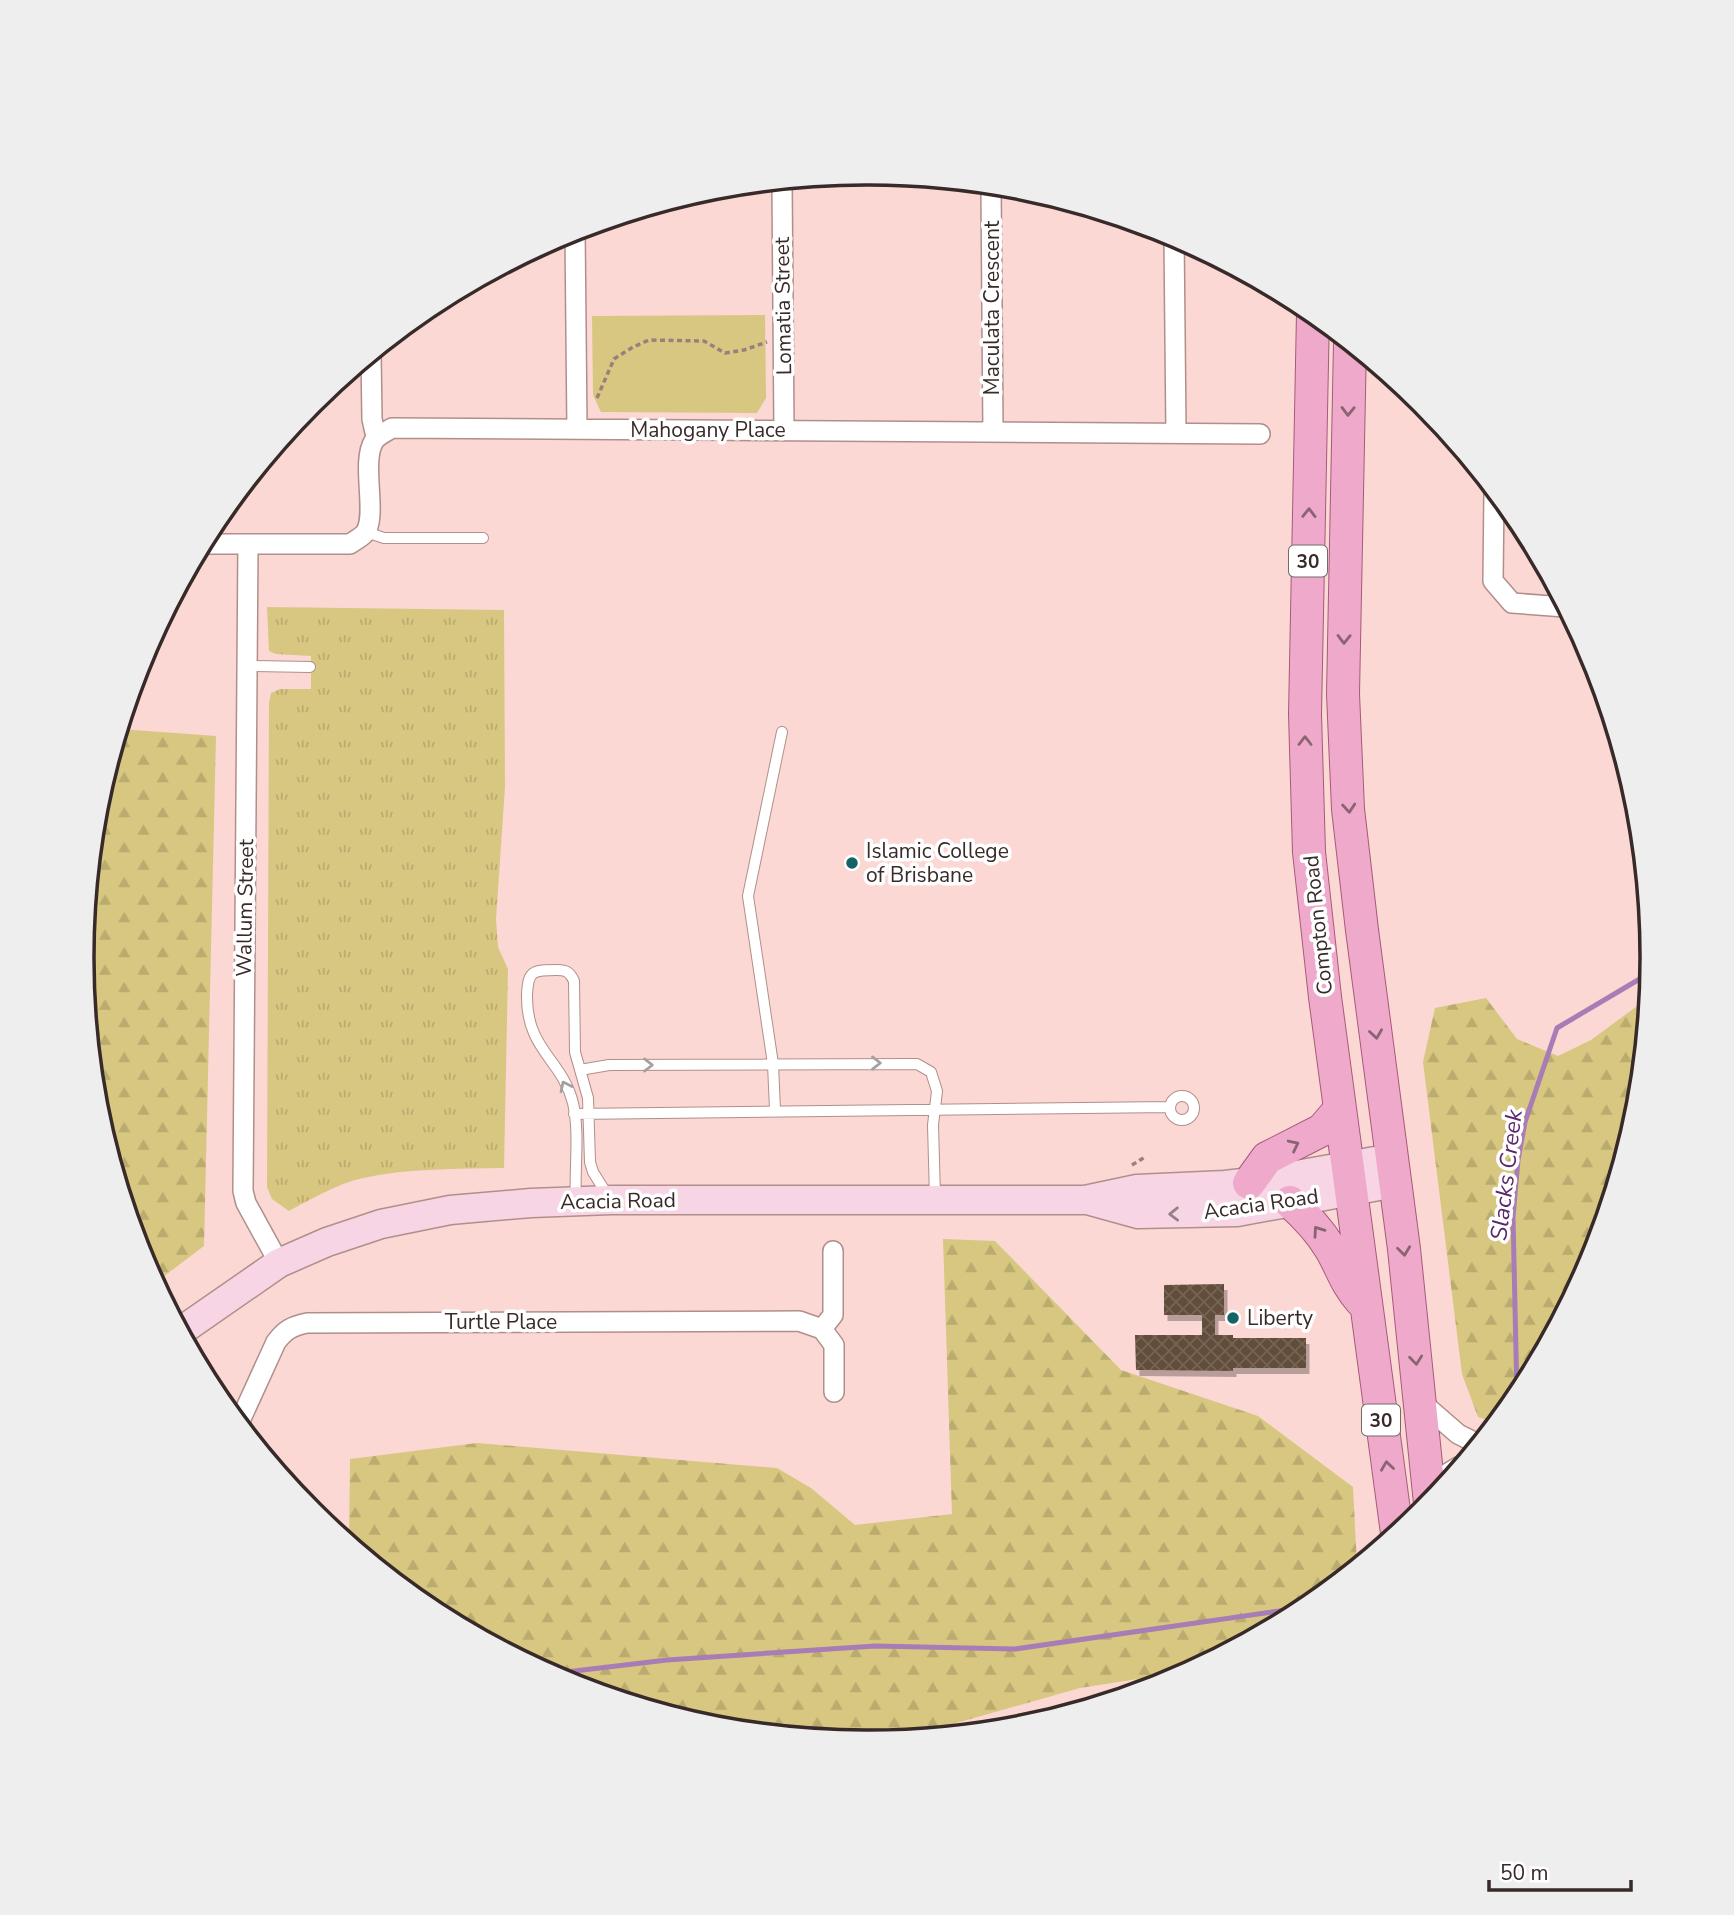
<svg xmlns="http://www.w3.org/2000/svg" width="1734" height="1915" font-family="'Nunito Sans',sans-serif">
  <defs>
    <pattern id="grass-tufts" width="24" height="20" patternUnits="userSpaceOnUse" patternTransform="scale(1.75)"><rect width="24" height="20" fill="#d8c781"/><path d="M3 7l-1-3M5 7V3M7 7l1-3M15 17l-1-3M17 17v-4M19 17l1-3" fill="none" stroke="#baab6f"/></pattern>
    <pattern id="forest-firs" width="22" height="20" patternUnits="userSpaceOnUse" patternTransform="scale(1.75)"><rect width="22" height="20" fill="#d8c781"/><path d="M5 1l3.5 6h-7zM16 11l3.5 6h-7z" fill="#baab6f"/></pattern>
    <pattern id="building-cross-hatch" width="8" height="8" patternUnits="userSpaceOnUse" patternTransform="scale(1.75)"><rect width="8" height="8" fill="#624d3b"/><path d="M0 0l8 8M0 8l8-8" fill="none" stroke="#756455"/></pattern>
    <filter id="shadow"><feDropShadow dx="3.5" dy="6" stdDeviation="0" flood-color="#0004"/></filter>
  </defs>
  <rect width="100%" height="100%" fill="#fbd8d3"/>
  <!-- grass -->
  <path fill="url(#grass-tufts)" d="M267,607L504,610L505,787L496,919L498,947L508,969L504,1168C457,1169 409,1168 363,1178C337,1184 313,1198 289,1211L272,1199L267,1187L269,703L271,693L280,689H311V656L276,654L269,651Z"/>
  <!-- forest -->
  <path fill="url(#forest-firs)" d="M120,729L216,736L204,1246L155,1283L142,1257L97,1110L82,957L97,804Z
    M1486,998L1517,1039L1558,1056L1591,1040L1648,998L1637,1111L1615,1183L1608,1191L1611,1194L1592,1258L1519,1394L1495,1423L1478,1417L1462,1374L1423,1062L1435,1008Z
    M943,1239L995,1241L1121,1370L1258,1416L1353,1487L1357,1566L1303,1610L1189,1671L1080,1688L900,1739L867,1742L714,1727L566,1682L431,1610L349,1543L350,1459L477,1443L777,1468L811,1488L855,1525L952,1514Z"/>
  <!-- green -->
  <path fill="#d8c781" d="M765,315L766,398L757,413L601,412L593,395L592,316Z"/>
  <g fill="none" stroke-linecap="round" stroke-linejoin="round">
    <!-- stream -->
    <path stroke="#a87db6" stroke-width="5" d="M1517,1397L1513,1217L1518,1160L1525,1122L1557,1028L1643,977L1650,971
      M559,1678L566,1672L667,1660L875,1646L1015,1649L1307,1607"/>
  </g>
  <!-- building -->
  <path fill="url(#building-cross-hatch)" filter="url(#shadow)" d="M1224,1284V1315H1215V1335H1233V1338H1306V1368H1233V1371L1136,1370L1135,1335H1202V1315H1164V1285Z"/>
  <g fill="none" stroke-linecap="round" stroke-linejoin="round">
    <defs>
      <path id="lane" d="M366,532L384,538H483
        M247,666L310,667
        M580,1070L609,1065L917,1064L931,1072L937,1091L933,1125L935,1197
        M1170 1108a12 12 0 1 1 24 0a12 12 0 1 1-24 0Z
        M775,1110L773,1064L748,896L782,732
        M574,1114L1170,1107
        M576,1201C574,1169 580,1134 573,1103C562,1059 526,1050 527,995C528,970 533,970 557,970C566,970 570,972 574,981L575,1052L588,1098L590,1162L593,1172L608,1196"/>
      <path id="street" d="M782,181L784,431
        M991,185L993,432
        M575,230L577,429
        M1174,236L1176,433
        M371,354L372,419L376,437
        M1494,491L1493,581L1512,603L1565,607
        M202,544H350C354,541 360,538 364,534C379,518 360,463 374,441C378,435 386,432 392,428L1260,434
        M248,544L243,1191L246,1203L279,1263
        M822,1329L833,1315V1251
        M1420,1401L1458,1434L1478,1444
        M239,1423L276,1342C285,1330 292,1326 307,1323L799,1321L822,1329L834,1345V1392
        M1429,1490L1445,1475L1460,1466"/>
      <path id="secondary" d="M1091,1201L1138,1214L1237,1212L1395,1183
        M181,1331L279,1263L327,1242L381,1224L450,1210L531,1203L611,1200H1085L1137,1189L1225,1185L1269,1180L1392,1158"/>
      <path id="primary" d="M1313,313L1305,714L1309,852L1325,997L1397,1533
        M1350,343L1343,694L1348,809L1362,930L1404,1249L1430,1503
        M1249,1183L1267,1158L1322,1130L1340,1109
        M1290,1202C1306,1216 1319,1230 1330,1248C1342,1268 1345,1283 1361,1301"/>
    </defs>
    <!-- lane casing -->
    <use href="#lane" stroke="#b08f8b" stroke-width="12"/>
    <!-- street casing -->
    <use href="#street" stroke="#b08f8b" stroke-width="22"/>
    <!-- secondary casing -->
    <use href="#secondary" stroke="#b08f8b" stroke-width="31"/>
    <!-- primary casing -->
    <use href="#primary" stroke="#a7597b" stroke-width="34"/>
    <!-- path -->
    <path stroke="#98807d" stroke-width="3.5" stroke-dasharray="5 3.5" stroke-linecap="butt" d="M597,398L614,359L633,347L649,340L704,341L725,353L744,350L767,342
      M1132,1165L1145,1157"/>
    <!-- lane -->
    <use href="#lane" stroke="#fff" stroke-width="10"/>
    <!-- street -->
    <use href="#street" stroke="#fff" stroke-width="19"/>
    <!-- secondary -->
    <use href="#secondary" stroke="#f7d5e5" stroke-width="28"/>
    <!-- primary -->
    <use href="#primary" stroke="#efaacb" stroke-width="32"/>
  </g>
  <!-- one-way arrows -->
  <defs><path id="oneway-chevron" d="M-2-3.5L2.5 0L-2 3.5" fill="none" stroke-width="1.6" stroke-linecap="round" stroke-linejoin="round" transform="scale(1.75)"/></defs>
  <g stroke="#8a6471">
    <use href="#oneway-chevron" transform="translate(1348 411) rotate(91)"/>
    <use href="#oneway-chevron" transform="translate(1309 513) rotate(-89)"/>
    <use href="#oneway-chevron" transform="translate(1344 639) rotate(91)"/>
    <use href="#oneway-chevron" transform="translate(1305 741) rotate(-90)"/>
    <use href="#oneway-chevron" transform="translate(1349 808) rotate(85)"/>
    <use href="#oneway-chevron" transform="translate(1376 1034) rotate(82)"/>
    <use href="#oneway-chevron" transform="translate(1294 1145) rotate(-26)"/>
    <use href="#oneway-chevron" transform="translate(1318 1231) rotate(-125)"/>
    <use href="#oneway-chevron" transform="translate(1404 1251) rotate(83)"/>
    <use href="#oneway-chevron" transform="translate(1416 1360) rotate(84)"/>
    <use href="#oneway-chevron" transform="translate(1387 1466) rotate(-98)"/>
  </g>
  <g stroke="#a59f9e">
    <use href="#oneway-chevron" transform="translate(876 1063)"/>
    <use href="#oneway-chevron" transform="translate(648 1065)"/>
    <use href="#oneway-chevron" transform="translate(565 1086) rotate(-116)"/>
  </g>
  <use stroke="#978086" href="#oneway-chevron" transform="translate(1174 1214) rotate(179)"/>
  <!-- markers -->
  <g fill="#136367" stroke="#fff" stroke-width="2.5">
    <circle cx="852" cy="863" r="7"/>
    <circle cx="1233" cy="1318" r="7"/>
  </g>
  <g text-anchor="middle" stroke-width="7" stroke-linejoin="round" paint-order="stroke">
    <!-- shield labels -->
    <g fill="#fff" stroke="#736a68" stroke-width="2">
      <rect x="1289" y="545.5" width="38" height="31" rx="5"/>
      <rect x="1362" y="1404.5" width="38" height="31" rx="5"/>
    </g>
    <g font-size="19" font-weight="bold" fill="#372a28">
      <text x="1308" y="568">30</text>
      <text x="1381" y="1427">30</text>
    </g>
    <!-- street labels -->
    <g font-size="21" fill="#372a28" stroke="#fff">
      <text transform="translate(783 306) rotate(-91)" y="7">Lomatia Street</text>
      <text transform="translate(992 308) rotate(-90)" y="7">Maculata Crescent</text>
      <text x="708" y="437">Mahogany Place</text>
      <text transform="translate(245 908) rotate(-89)" y="7">Wallum Street</text>
      <text transform="translate(1318 925) rotate(-96)" y="7">Compton Road</text>
      <text transform="translate(618 1201) rotate(-1)" y="7">Acacia Road</text>
      <text transform="translate(1261 1204) rotate(-8)" y="7">Acacia Road</text>
      <text x="501" y="1329">Turtle Place</text>
    </g>
    <!-- poi labels -->
    <g font-size="21" fill="#372a28" stroke="#fff" text-anchor="start">
      <text x="866" y="858">Islamic College<tspan x="866" dy="24">of Brisbane</tspan></text>
      <text x="1247" y="1325">Liberty</text>
    </g>
    <!-- water labels -->
    <g font-size="23" font-style="italic" fill="#5c266c" stroke="#fff">
      <text transform="translate(1506 1175) rotate(-83)" y="8">Slacks Creek</text>
    </g>
  </g>
  <!-- crop -->
  <path d="M0 0H1734V1915H0ZM866 185H868A772 772 0 0 1 1640 957V958A772 772 0 0 1 868 1730H866A772 772 0 0 1 94 958V957A772 772 0 0 1 866 185Z" fill="#efeeee" fill-rule="evenodd"/>
  <path fill="none" stroke="#372a28" stroke-width="3.5" d="M866 185H868A772 772 0 0 1 1640 957V958A772 772 0 0 1 868 1730H866A772 772 0 0 1 94 958V957A772 772 0 0 1 866 185Z"/>
  <!-- scale -->
  <path d="M1489 1880v10h142v-10" fill="none" stroke="#372a28" stroke-width="3.5"/>
  <text x="1500" y="1880" font-size="21" fill="#372a28" stroke="#ffffff" stroke-width="5" paint-order="stroke">50 m</text>
</svg>
